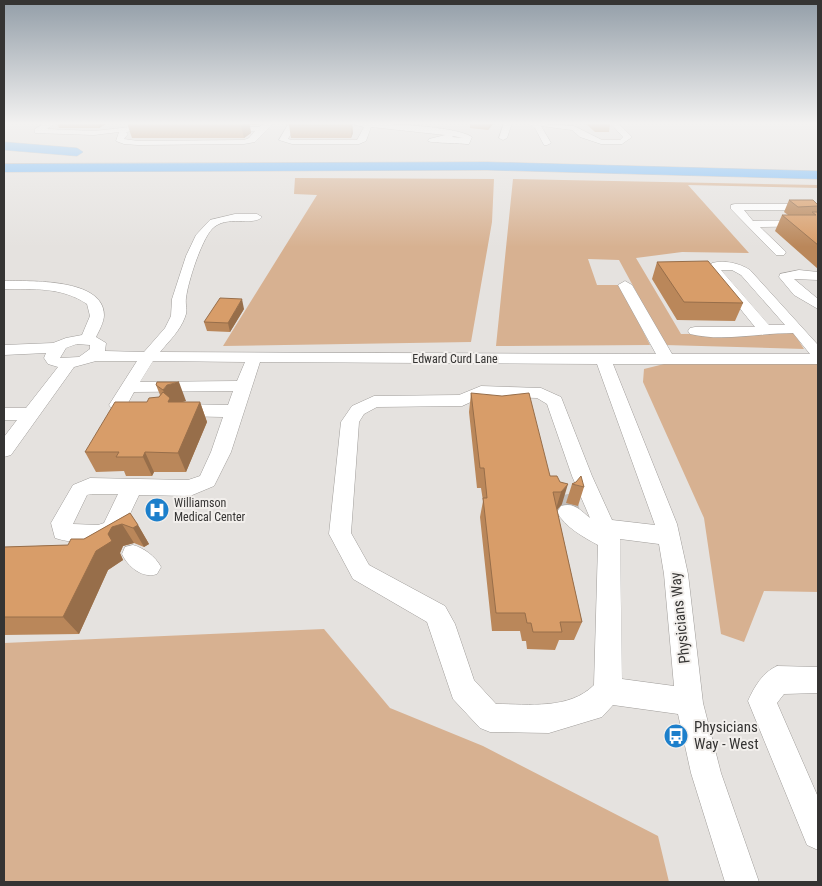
<svg xmlns="http://www.w3.org/2000/svg" width="822" height="886" font-family="'Roboto Condensed',sans-serif">
  <rect width="100%" height="100%" fill="#e5e2df"/>
  <!-- green -->
  <path fill="#d7b191" d="M295,178L494,179L492,222L471,342L223,346L317,195L294,194Z
    M513,179L818,185V188L688,185L749,253L682,252L636,258L681,334L794,333L804,349L665,345L619,260L588,259L597,285H620L650,345L496,346Z
    M818,363V592L764,591L744,642L721,634L704,518L643,382L644,369L664,364Z
    M324,629L390,708L483,746L658,836L669,882H4V643Z"/>
  <g fill="none" stroke-linecap="round" stroke-linejoin="round">
    <!-- minor-tunnel-far1 -->
    <path stroke="#c2bfbd" stroke-width="18" stroke-dasharray="18 9" stroke-linecap="butt" d="M563,495L564,500"/>
    <!-- minor-tunnel -->
    <path stroke="#c2bfbd" stroke-width="24" stroke-dasharray="24 12" stroke-linecap="butt" d="M564,499L568,512"/>
    <defs>
      <path id="minor" d="M45,123H55L47,129L94,131L157,124V128H154L126,132L128,134L124,139L138,141L244,140L249,138L255,131L226,130L222,128L226,126L259,127L265,123H274L255,142L244,144L138,145L124,144L116,141L119,132L94,135L35,133V129Z
        M289,123H297L288,139L292,140H357L364,127L347,123C371,123 455,125 472,137L469,144H466C458,143 431,143 428,141L429,139L445,135L371,127L366,141L359,144H292L279,140ZM453,136L463,138L452,137Z
        M504,123H512L507,138L503,140L499,138Z
        M528,123L574,126L602,140H620L623,137L610,123H618L632,137L622,144H601L580,137L572,130L541,126L551,143L547,145H544L535,128Z
        M735,204H818V210H744L753,221L818,220V226L760,227L786,252L784,255H776L731,209V205Z
        M235,214H257L262,217C252,227 227,214 212,229C201,241 188,282 186,298C185,305 188,310 185,317C180,331 169,341 160,352L656,354L618,285L625,281L632,285L672,354H810L793,333C759,333 723,342 690,334L688,331L690,328L695,327H755L708,269L712,263C725,260 739,263 750,270L818,345V364H613L677,524L688,574L703,703L721,773L759,882H725L691,773L678,714L613,705L602,717L549,733L490,732L480,728L453,699L427,622L353,579L329,534L341,422L352,406L374,396L459,395L481,386L541,388L561,397L592,476L612,520L655,525L597,364L260,362L231,452L214,486L190,496L139,495L120,535C99,543 77,545 55,538L51,523L73,485L90,478L188,480L200,476L211,452L223,417L181,416L175,414L172,410L175,406L181,404L228,405L233,391L134,392L128,403L143,407L146,411L143,415C131,418 116,416 109,405L137,361H96L74,367L11,455L4,457V437L17,420H4V408H26L58,367L48,364L44,358L46,353L4,355V345L53,343L66,338L82,335L90,316L87,304C62,287 33,289 4,289V281C29,281 104,278 104,315C104,322 99,331 96,337L106,343L105,351L144,352L165,328L171,316L172,299L186,256L196,235L210,220ZM721,270H732L741,275L785,325H769ZM77,344L90,345V349L79,357L60,358L66,348ZM153,361L245,362L237,381L140,382ZM484,396L537,398L547,404L572,476L590,518C580,510 574,502 561,506L557,512C565,527 583,537 598,545L594,685C569,710 529,704 496,704L474,680L455,624L445,606L369,565L351,533L359,422L364,414L377,407L462,406ZM92,494H118L104,523L98,525L73,524L87,495ZM620,539L659,544L664,574L674,686L622,679Z
        M799,270L818,272V280L794,279L818,299V309L794,295L779,277L780,274Z
        M133,545C144,548 155,556 161,567L157,574C143,579 128,567 122,554L125,547Z
        M777,666L818,667V693L784,694L777,703L818,797V850L807,845L748,701C754,687 763,672 777,666Z"/>
      <path id="highway" d="M4,142L77,148L83,152L77,156L4,150Z
        M487,162L818,171V179L487,170L4,172V164Z"/>
    </defs>
    <!-- minor casing -->
    <use href="#minor" stroke="#a09d9a" stroke-width="1"/>
    <!-- highway casing -->
    <use href="#highway" stroke="#bebebe" stroke-width="1"/>
    <!-- minor -->
    <use href="#minor" fill="#fff" fill-rule="evenodd"/>
    <!-- highway -->
    <use href="#highway" fill="#72b9fa" fill-rule="evenodd"/>
  </g>
  <!-- wall -->
  <path fill="#ba875a" d="M57,123H108L99,128H59Z
    M132,123H261L258,125H250L251,133L244,138H132L128,126Z
    M352,123L353,133L351,138H291L289,125Z
    M470,123H494L488,130L470,128Z
    M585,123H610V124L609,132H595Z
    M789,200L818,205V269L775,231L782,215H788L784,212Z
    M657,262L743,303L735,321L677,320L652,279Z
    M244,309L230,332L207,331L204,322Z
    M156,385L186,401L182,402H200L207,422L186,472H154L152,476H126L124,471L96,472L85,452L147,402L159,397L160,395Z
    M471,393L550,476L560,482L562,504L557,510L582,622L574,640H559L555,650L527,649L526,641H522L520,631H492L480,517L483,501L481,488H477L469,412Z
    M572,484L584,487L578,506L566,503Z
    M130,513L138,525L149,544L144,547L134,543L123,546L120,553L123,560L108,570L79,634L4,635V547L68,545L84,539Z"/>
  <!-- shaded-wall -->
  <path fill="#976e4a" d="M98,123H108L99,128Z
    M245,123H249L251,133L244,138L241,126Z
    M351,123H352L353,133L351,138Z
    M490,123H494L488,130L489,124Z
    M242,299L244,309L230,332L228,323Z
    M179,382L186,401L174,404L170,409L163,390L167,385Z
    M200,402L207,422L186,472L178,453Z
    M145,452L154,472L152,476L143,457Z
    M568,484L562,504L555,512L561,492Z
    M122,524L134,543L123,546L120,553L123,560L108,570L79,634L63,617L96,551L112,527Z
    M138,525L149,544L144,547L133,528Z"/>
  <!-- building -->
  <path fill="#d89d69" stroke="#976e4a" d="M132,123H245L241,126H128Z
    M290,123H351V126L289,125Z
    M595,123H610V124H597Z
    M789,200H813L818,205V206L798,207Z
    M812,212H818V245L782,215H816Z
    M708,261L743,303L684,302L657,262Z
    M220,298L242,299L228,323L204,322Z
    M157,382H179L167,385L163,390L156,385Z
    M163,392L170,398L168,402H200L178,453L145,452L143,457H116L119,452H85L115,402H147L149,398L159,397Z
    M471,393L502,396L529,393L550,476H557L560,482L568,484L561,492H553L582,622H560L562,632H533L531,623H527L525,613H496L483,498H487L484,468H480Z
    M581,476L584,487L572,484L576,482Z
    M130,513L138,525L133,528L122,524L112,527L108,534L112,541L96,551L63,617H4V582L5,581H4V547L68,545L71,539H84Z"/>
  <!-- sky -->
  <linearGradient id="sky" x2="0" y2="1"><stop stop-color="#939ea8"/><stop offset="0.5" stop-color="#f3f2f1"/><stop offset="1" stop-color="#f3f2f1" stop-opacity="0"/></linearGradient>
  <rect width="822" height="247" fill="url(#sky)"/>
  <!-- icons -->
  <defs>
    <symbol id="hospital-disc" viewBox="-11 -11 22 22"><circle r="9.5" fill="#1c7fcb" stroke="#f2efec"/><path d="M-5-5h3v3.5h4V-5h3V5h-3V1.5h-4V5h-3Z" fill="#fff"/></symbol>
    <symbol id="bus-disc" viewBox="-11 -11 22 22"><circle r="9.5" fill="#1c7fcb" stroke="#f2efec"/><path d="M-5-6H5V4H4V6H2V4H-2V6H-4V4H-5ZM-3.5-4V0h7V-4ZM-3.5 1.2v1.5H-2V1.2ZM2 1.2v1.5H3.5V1.2Z" fill="#fff"/></symbol>
  </defs>
  <g fill-rule="evenodd">
    <use href="#hospital-disc" x="143" y="496" width="28" height="28"/>
    <use href="#bus-disc" x="662" y="722" width="28" height="28"/>
  </g>
  <g text-anchor="middle" stroke-width="4" stroke-linejoin="round" paint-order="stroke">
    <!-- street labels -->
    <g font-size="12" fill="#353433" stroke="#f2efec">
      <text x="455" y="363">Edward Curd Lane</text>
    </g>
    <!-- poi labels -->
    <g font-size="12" fill="#353433" stroke="#f2efec" text-anchor="start">
      <text x="174" y="507">Williamson<tspan x="174" dy="14">Medical Center</tspan></text>
    </g>
    <!-- near-street labels -->
    <g font-size="15" fill="#353433" stroke="#f2efec">
      <text transform="translate(680 618) rotate(-96)" y="5">Physicians Way</text>
    </g>
    <!-- near-poi labels -->
    <g font-size="15" fill="#353433" stroke="#f2efec" text-anchor="start">
      <text x="694" y="732">Physicians<tspan x="694" dy="17">Way - West</tspan></text>
    </g>
  </g>
  <!-- border -->
  <rect width="822" height="886" fill="none" stroke="#353433" stroke-width="10"/>
</svg>
